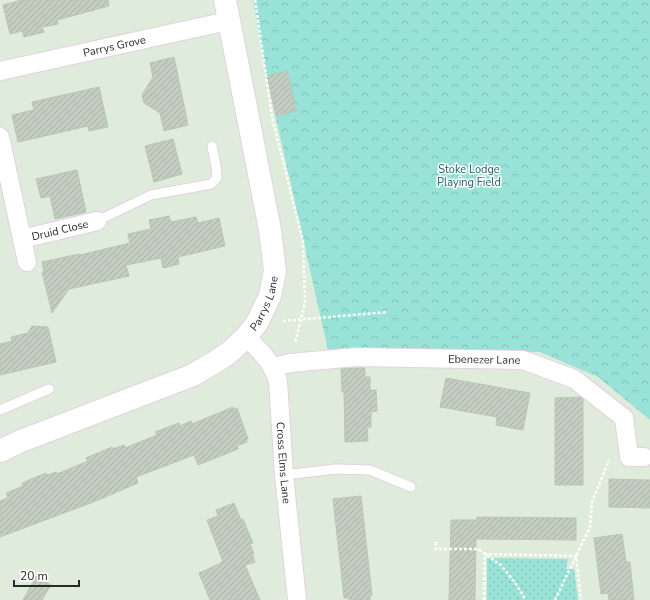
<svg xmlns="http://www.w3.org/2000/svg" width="650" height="600" font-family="'Nunito Sans',sans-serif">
  <defs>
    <pattern id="grass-dots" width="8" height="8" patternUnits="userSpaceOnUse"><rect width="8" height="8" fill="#98e2d7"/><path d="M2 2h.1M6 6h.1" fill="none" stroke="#83c2b9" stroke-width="1.8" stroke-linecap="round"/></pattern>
    <pattern id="park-crowns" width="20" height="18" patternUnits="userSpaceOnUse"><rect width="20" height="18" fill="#98e2d7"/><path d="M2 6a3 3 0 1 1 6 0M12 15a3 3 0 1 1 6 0" fill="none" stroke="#83c2b9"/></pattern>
    <pattern id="building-hatch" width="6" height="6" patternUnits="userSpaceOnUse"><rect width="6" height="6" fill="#c3cec1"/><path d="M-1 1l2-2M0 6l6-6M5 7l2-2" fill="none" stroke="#a8b1a6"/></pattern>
  </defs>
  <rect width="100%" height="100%" fill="#dfecdb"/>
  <!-- grass -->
  <path fill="url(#grass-dots)" d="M487,558L568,559L566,569H574L578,600H487Z"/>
  <!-- park -->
  <path fill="url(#park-crowns)" d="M253,0H650V420L598,377L540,352L328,350L266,74Z"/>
  <!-- building -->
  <path fill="url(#building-hatch)" stroke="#b8c7b5" d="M22,0H108L109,6L57,20L58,24L42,27L44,32L24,37L22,31L10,34L3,5Z
    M174,57L188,125L164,131L160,113L144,103L142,95L153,77L150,63Z
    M287,71L296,111L276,116L267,76Z
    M99,87L108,127L89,131L88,126L18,142L12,115L34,110L32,102Z
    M173,139L182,174L154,182L145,146Z
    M77,170L86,212L55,219L50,196L41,198L36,179Z
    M169,216L171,222L196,217L198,223L219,218L225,246L178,257L179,264L163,268L161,258L126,265L129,276L69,289L52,313L42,272H44L42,262L79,254L80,255L130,243L128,234L151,229L149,220Z
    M32,326L48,327L56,362L0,375V344L12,341L11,337L28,333Z
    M356,368H365V377H370V390H376L377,411L371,412V427L367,428L368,441L345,442L344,391L342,392L341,369Z
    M446,378L530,393L523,430L496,425L497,417L440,407Z
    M581,397L583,399V485H555V398Z
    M233,407L234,409L237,408L248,439H246L247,442L237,446L238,449L198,465L194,455L136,477L138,483L96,501L0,537V501L8,498L6,493L23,486L22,483L46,473L47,475L56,472L57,474L88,461L86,458L112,447L113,449L124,445L125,448L157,435L155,432L179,423L180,426L191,421L192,424Z
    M609,479L650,480V508L609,507Z
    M361,496L372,595L370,596V600H349V598H344L333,499Z
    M234,503L241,520L243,519L253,543L250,544L254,554H252L255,562L245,565L260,600H210L199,573L223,562L207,520L218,516L216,510Z
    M477,517L576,518V540L476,539L475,600H449L451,520H477Z
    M622,534L626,562H630L634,600H609L608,593L601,594L594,538Z
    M36,576L51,585L42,600H23Z"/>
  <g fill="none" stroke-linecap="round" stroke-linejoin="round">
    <defs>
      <path id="lane" d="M97,221L151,195L211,184L217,178L216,166L212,146
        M0,410L49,389
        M284,475L336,469L370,470L411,487"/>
      <g id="street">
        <path id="s1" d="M0,71L228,21"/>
        <path d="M0,137L27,262"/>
        <path id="s2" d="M22,239L97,221"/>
        <path id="s3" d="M246,337C261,352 271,360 278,381L284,475L297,600"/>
        <path id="s4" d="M274,367L290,363L356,357L523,360L574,379L624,418L629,457H644"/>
      </g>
      <g id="secondary">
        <path id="s5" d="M0,451L21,441L193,375L215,362L230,352L246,337L257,323L270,296L275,271L270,230L225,0"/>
      </g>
    </defs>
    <!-- lane casing -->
    <use href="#lane" stroke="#e2d1e2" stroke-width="11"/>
    <!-- street casing -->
    <use href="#street" stroke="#e2d1e2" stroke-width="20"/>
    <!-- secondary casing -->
    <use href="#secondary" stroke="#e2d1e2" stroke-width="24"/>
    <!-- path -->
    <path stroke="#fff" stroke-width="2.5" stroke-dasharray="3 2" stroke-linecap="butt" d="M255,0L272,117L303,241L305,303L295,343
      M283,321L388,312
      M436,542V549H478L501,565L513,580L526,600
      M484,600L485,554L576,556L581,600
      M555,600L590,527L592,502L609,460"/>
    <!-- lane -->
    <use href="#lane" stroke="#fff" stroke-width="9"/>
    <!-- street -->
    <use href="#street" stroke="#fff" stroke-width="18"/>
    <!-- secondary -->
    <use href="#secondary" stroke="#fff" stroke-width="22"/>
  </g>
  <g text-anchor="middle" stroke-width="3" stroke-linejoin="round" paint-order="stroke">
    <!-- street labels -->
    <g font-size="11" fill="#292929" stroke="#fff">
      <text dy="4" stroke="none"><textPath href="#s1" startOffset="117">Parrys Grove</textPath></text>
      <text dy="4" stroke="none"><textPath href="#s2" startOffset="39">Druid Close</textPath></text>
      <text dy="4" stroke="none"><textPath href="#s5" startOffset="312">Parrys Lane</textPath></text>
      <text dy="4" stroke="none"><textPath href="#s4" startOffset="211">Ebenezer Lane</textPath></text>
      <text dy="4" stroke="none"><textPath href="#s3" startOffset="137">Cross Elms Lane</textPath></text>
    </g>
    <!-- park labels -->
    <g font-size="11" fill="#1a6665" stroke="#fff">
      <text x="469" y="173">Stoke Lodge<tspan x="469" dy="13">Playing Field</tspan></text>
    </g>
  </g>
  <!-- scale -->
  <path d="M14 580v6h65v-6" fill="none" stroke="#292929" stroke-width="2"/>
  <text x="20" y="580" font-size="12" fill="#292929" stroke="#ffffff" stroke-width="3" paint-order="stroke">20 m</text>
</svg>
